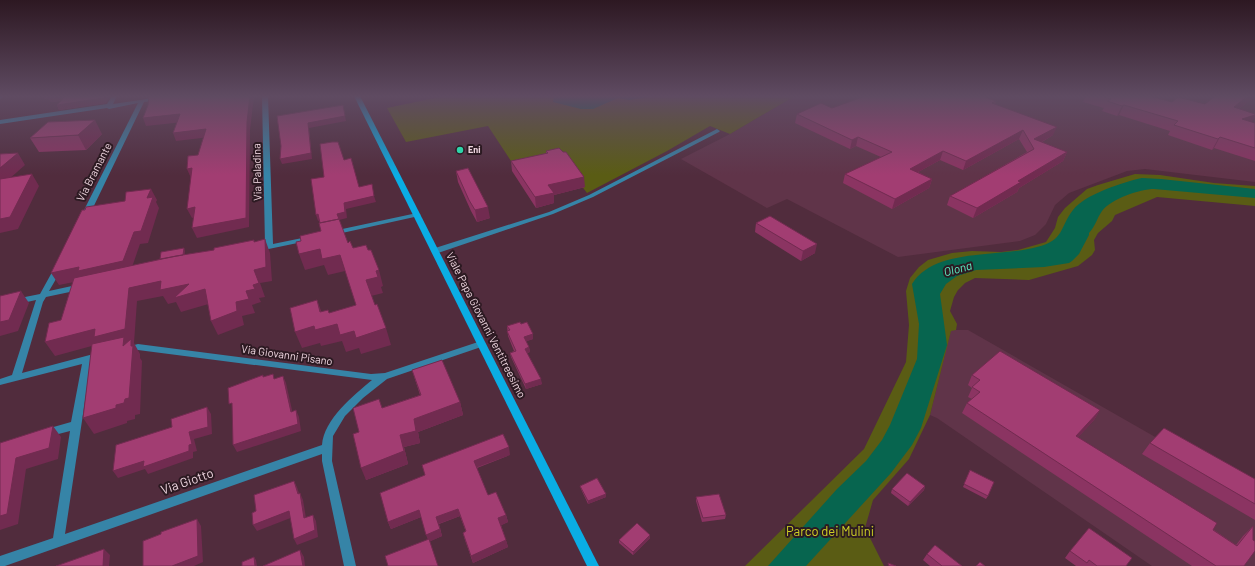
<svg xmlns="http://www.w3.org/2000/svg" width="1255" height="566" font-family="Barlow,sans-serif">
  <rect width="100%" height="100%" fill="#512c3d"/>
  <!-- built -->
  <path fill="#603449" d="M795,96H1255V182L1145,169L1127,171L1069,193L1055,205L1046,224L1035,235L1020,241L898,257L787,199L767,208L681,159L730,134Z
    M951,330H968L1255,494V566H1152L937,418L930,415Z"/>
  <!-- green -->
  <path fill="#5a5c14" d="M444,96H795L730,134L710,126L667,151L587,193L558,155L513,164L488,126L406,142L387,108Z
    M1135,174L1160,175L1214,183L1255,186V206L1157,197L1115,215L1112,221L1098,233L1094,240L1095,250L1092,255L1078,266L1029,280L975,278L965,283L958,290L954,297L950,311L957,324L956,330L951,331L930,415L909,459L873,500L865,528L884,566H745L864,449L906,362L909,325L906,291L910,278L919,267L928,260L952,253L972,251L1001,252L1018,250L1046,242L1055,228L1058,217L1065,208L1087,189L1098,185Z"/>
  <!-- water -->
  <path fill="#07654f" d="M554,96H655L629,100L618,98L593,109H581L553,102Z
    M1142,178L1161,179L1255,189V198L1154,189C1140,189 1111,199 1102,211C1097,218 1095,227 1089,233V235L1079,254L1072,261L1069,263L1044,267L976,270L957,276L946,284L940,294L947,345L921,428L912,445L891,473L806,566H768L837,489L866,461L882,440L890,425L917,359L919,324L912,284C935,247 1000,258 1037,247C1065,240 1059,228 1073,210C1085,194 1124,182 1142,178Z"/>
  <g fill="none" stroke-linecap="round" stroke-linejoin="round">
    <!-- street -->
    <path fill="#3684a7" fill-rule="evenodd" d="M0,96H4L0,99Z
      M112,96H117L113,104L167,96H179L176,98L144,102L89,216L85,218L81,216L138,103L109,109L107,108L0,124V120L107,104Z
      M262,96H268L273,244L312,236L316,238L312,240L259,251H256L255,249L256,247L265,245Z
      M717,129L720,131L719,132L593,197L553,214L438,253H435L431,251L432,249L549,212L589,195Z
      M417,213L421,215L419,216L333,235L329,233L333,231Z
      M56,265H62L63,267L49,291L81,284L85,287L84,289L46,297L43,302L22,373L101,352L104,353L106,355L104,357L91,361L65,534L322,445C324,419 353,396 372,380L138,350L126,353L123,352L122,350L123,348L138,344L371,374L385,373L481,341L484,342L485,344L484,346L387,379L363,398L345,416L333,436L332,461L356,566H344L322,461V454L5,566H0V556L53,538L70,431L47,437L43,436L42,433L43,430L71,422L82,364L0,385V379L12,375L36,300L0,308V302L40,294Z"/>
    <!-- secondary -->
    <path fill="#0aade4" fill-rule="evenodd" d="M354,96H360L599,566H587Z"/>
  </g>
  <!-- wall -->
  <path fill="#8b3462" d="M22,96H109L106,103L59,110L57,105L61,101L51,102L49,99H45L43,96L23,97Z
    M861,96H982L996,101L995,104L1053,135L1042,142L1067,152L1063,161L1019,188L1017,192L973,218L947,205L950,196L1027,152L1019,139L963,170L940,160L918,172L932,179L929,188L892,209L843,183L845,174L881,157L856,146L850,149L795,123L797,114L832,108L861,97Z
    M1086,96H1150L1172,102L1205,104L1255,96L1239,109L1252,122L1255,123V161L1214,148L1212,150L1168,135L1170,131L1119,115L1117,116L1102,111L1104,108L1083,102Z
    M102,134L86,150L39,152L30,138Z
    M546,151L585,187L554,195V203L536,208L512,171L511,161L546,154Z
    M456,171L490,218L477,222L471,211L458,182Z
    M756,223L815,253L801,261L755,232Z
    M507,326L533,339L526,341L529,347L530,352L527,353L542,384L526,389L511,357L510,353L514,351L508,336Z
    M412,370L460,402L463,415L418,432L420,443L404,447L408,464L366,480L359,432L382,408L420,395Z
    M972,375L1100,410L1094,420L1078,437L1236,545L1243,536L1253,526L1244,566H1192L962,413L967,403L972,399L968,397L972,388L968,385Z
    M1150,443L1255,479V520L1142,454Z
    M510,455L477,468L488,495L506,515L508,522L501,525L508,547L473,563L465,540L463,533L466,532L460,516L439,524L442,536L430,541L428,539L421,517L391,529L388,522L425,475Z
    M970,470L988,496L986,499L963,487Z
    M580,486L606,494V497L588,504L581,489Z
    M925,486L924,490L908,506L891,493L892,489Z
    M696,497L726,515L725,519L702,522L696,501Z
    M650,535V538L633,555L619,543V540Z
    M1070,551L1126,566H1076L1065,558Z
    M927,554L962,566H930L923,560Z"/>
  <!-- shaded-wall -->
  <path fill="#712b50" d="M43,96H65L67,100L51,102L49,99H45Z
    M105,96H109L106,103L59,110L57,105Z
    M250,96H254L250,130L249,227L197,238L192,228Z
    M278,96H298L279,99Z
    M1248,96H1255L1228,118L1234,107Z
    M343,105L346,121L309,128L312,159L282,164L280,159L308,123Z
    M1124,105L1119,115L1117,116L1122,106Z
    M180,114L183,122L146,126L143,118Z
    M1255,115V117L1250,125L1242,119Z
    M95,120L102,134L86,150L78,135Z
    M1057,127L1053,135L1033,147L1034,139Z
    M206,129L210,137L176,141L173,133Z
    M1023,130L1019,139L963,170L966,161Z
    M858,137L856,146L850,149L852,140Z
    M1220,137L1214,148L1212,150L1218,139Z
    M943,151L940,160L907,178L910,169Z
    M1067,152L1063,161L1019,188L1017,192L973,218L977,208L1018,181Z
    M18,153L25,165L0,187V168Z
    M192,168L196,177L191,178L187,169Z
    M32,174L39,186L18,229L0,233V219Z
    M584,177L585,187L554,195V203L536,208L535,197L548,185Z
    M932,179L929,188L892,209L895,199Z
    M151,189L157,200L156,202L159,208L148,243L140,244L130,273L84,280L59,285L51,273L134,232Z
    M374,196L376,202L346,209L347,218L339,220L337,214L344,203Z
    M195,207L199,216L192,218L187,209Z
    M488,207L490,218L477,222L475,210Z
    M318,214L320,220L318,221L316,215Z
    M265,239L270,253L272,281L260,283L265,297L259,298L261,302L252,305L255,313L242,316L244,325L218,335L211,321L236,302L253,285L254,270Z
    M817,244L815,253L801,261L803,251Z
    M184,248L185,251L184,261L162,266Z
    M320,249L340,255L345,271L328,275L324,265L305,270L299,254Z
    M379,270L383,286L381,287L383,293L371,296L366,280L376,271Z
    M161,281L189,284L205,289L212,303L181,312L176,302L168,304L163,296L137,301L134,343L140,354V358L142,361L140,414L135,415V419L127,421V423L94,434L83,418L99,344L55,356L45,342L129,288Z
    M21,291L29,303L18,331L0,336V322Z
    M317,300L323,316L334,325L337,324L354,331L386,328L391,345L361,354L359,348L346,352L342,341L321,346L320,343L302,348L295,332L320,312Z
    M533,334V339L525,342L524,337Z
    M529,347L530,352L526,353L525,349Z
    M283,376L286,383L294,419L291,412Z
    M541,379L542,384L526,389L525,384Z
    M460,402L463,415L418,432L420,443L404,447L408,464L366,480L361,468L414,419Z
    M207,407L211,414L212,434L194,439L197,451L193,452V458L148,474L145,469L118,478L113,471L189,445V432Z
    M296,410L299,417L301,431L237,452L233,445Z
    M1100,410L1094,420L1070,446L1076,436Z
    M53,426L61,437L58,459L26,469L18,524L0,530V516L16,458Z
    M509,447L510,455L475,468L474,461Z
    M294,481L297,487L301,499L300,493L303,500L307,524L304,518Z
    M925,486L924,490L908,506L910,502Z
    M606,494V497L588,504V501Z
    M458,509L460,516L438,524L436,517Z
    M419,510L421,517L391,529L388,522Z
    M289,511L293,517L257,531L253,525Z
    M313,515L316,521L318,537L297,545L294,539Z
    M506,515L508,522L500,526L498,518Z
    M197,519L201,526L203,562L194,566H172Z
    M440,529L442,536L429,542L426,535Z
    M650,535V538L633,555V552Z
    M506,540L508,547L473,563L471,556Z
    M104,549L110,555L109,566H103Z
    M300,550L304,557L305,566H303Z
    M254,557L256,560L257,566H255Z"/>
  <!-- building -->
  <path fill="#a23d72" stroke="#712b50" d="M50,96H105L104,98L57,105L65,96L49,98Z
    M149,96H250L247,122L246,218L192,228L195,207L187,209L192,168L187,169L188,156L198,155L206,129L173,133L180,114L143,118L148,105Z
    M865,96H982L996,101L992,103L1057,127L1034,139L1067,152L1018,181L1021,182L977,208L950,196L1034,149L1023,130L966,161L943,151L910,169L932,179L895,199L845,174L892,152L858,137L852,140L797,114L821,103L832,108Z
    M1100,96H1150L1172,102L1178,97L1205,104L1215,96H1248L1234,107L1255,114V115L1242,119L1255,123V148L1220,137L1218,139L1174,125L1178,121L1124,105L1122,106L1107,101L1111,99Z
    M343,105L345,116L308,123L311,153L280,159L281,146L277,116Z
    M95,120L78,135L30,138L48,122Z
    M332,142H338L344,160L351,158L359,187L372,184L374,196L344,203L345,212L337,214L339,219L320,223L318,214L316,215L311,179L324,177L320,144Z
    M559,148L563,152H566L584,177L548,185L554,193L535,197L511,161L548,153L546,151Z
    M18,153L0,168V154Z
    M468,168L488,207L475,210L469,200L456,171Z
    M32,174L10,217L0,219V179Z
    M151,189L147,198L153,197L141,231L134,232L123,261L78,271L79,267L51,273L82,210H85L86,207L125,201L126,192Z
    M770,216L817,244L803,251L756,223Z
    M339,219L348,243L350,241L353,248L366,245L368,250H371L379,270L376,271L378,277L366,280L375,305L377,304L386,328L356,338L354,331L340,335L337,324L315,330L314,326L295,332L290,308L317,300L320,312L328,310L329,313L356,305L340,255L322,259L320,249L299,254L296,242L301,241L300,236L321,231L319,223Z
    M265,239L266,267L254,270L259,283L253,285L255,289L246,291L249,299L236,302L237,311L211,321L205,289L174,298L189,284L160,290L161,281L129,288L125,329L94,337L95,329L45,342L49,323L61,320L74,278L176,256L214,250V248L254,240V242Z
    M184,248L183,255L160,259L161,252Z
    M21,291L9,320L0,322V296Z
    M520,322L521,324L527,322L533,334L524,337L529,347L525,349L541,379L525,384L510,353L516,351L507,331L510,330L507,326Z
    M124,337L123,346L131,339V346H133L129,398L125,399L124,403L116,405V408L83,418L92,344Z
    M1000,351L1100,410L1076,436L1217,523L1213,530L1237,546L1253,526V540L1255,541V551L1244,566H1216L967,403L980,392L972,387L980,380L972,375Z
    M442,360L460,402L414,419L416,431L400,435L404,451L361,468L353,434L359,432L353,408L379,399L382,408L421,395L412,370Z
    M273,374L274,379L283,376L291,412L296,410L298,424L233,445L232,403L229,404L228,388L263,375V377Z
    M207,407L208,427L189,432L192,444L189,445V451L143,467L144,461L113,471L116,445L172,427L171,419Z
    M53,426L49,448L16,458L7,514L0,516V443Z
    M1164,428L1255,479V504L1150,443Z
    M503,434L509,447L474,461L488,495L496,492L506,515L498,518L506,540L471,556L463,533L466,531L458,509L436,517L440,529L426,535L419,510L388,522L380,493L425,475L422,465Z
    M970,470L994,482L988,496L964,484Z
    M907,473L925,486L910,502L892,489Z
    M597,478L606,494L588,501L580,486Z
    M294,481L298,494L300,493L304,518L313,515L315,530L294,539L289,511L253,525L252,513L256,511L254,495Z
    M719,494L726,515L703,518L696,497Z
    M197,519L198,556L172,566H143V541L161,534V532Z
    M637,523L650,535L633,552L619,540Z
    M1089,528L1132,558L1126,566H1097L1089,560L1087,563L1070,551Z
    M429,539L438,566H388L385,556Z
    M935,545L962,566H942L927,554Z
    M104,549L103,566H56Z
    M300,550L303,566H263Z
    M254,557L255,566H242V562Z
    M980,562L985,566H976Z
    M888,563L896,566H889Z"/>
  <!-- sky -->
  <linearGradient id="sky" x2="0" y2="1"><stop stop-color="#2d1822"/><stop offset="0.55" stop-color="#5f4b62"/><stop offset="1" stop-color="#5f4b62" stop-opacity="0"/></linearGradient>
  <rect width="1255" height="175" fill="url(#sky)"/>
  <!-- markers -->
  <circle fill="#2ed4aa" stroke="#2c1a22" stroke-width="1.5" cx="460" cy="150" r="4"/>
  <g text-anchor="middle" stroke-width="4" stroke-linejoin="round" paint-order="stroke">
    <!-- far-poi labels -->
    <g font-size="9" font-weight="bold" fill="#eed5df" stroke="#2c1a22" text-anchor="start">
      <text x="468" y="153">Eni</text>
    </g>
    <!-- street labels -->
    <g font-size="11" fill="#eed5df" stroke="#2c1a22">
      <text transform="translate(94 172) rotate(-63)" y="4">Via Bramante</text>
      <text transform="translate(257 172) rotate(-91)" y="4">Via Paladina</text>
      <text transform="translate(486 325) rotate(63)" y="4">Viale Papa Giovanni Ventitreesimo</text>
      <text transform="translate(287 355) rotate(8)" y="4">Via Giovanni Pisano</text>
    </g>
    <!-- water labels -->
    <g font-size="12" font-style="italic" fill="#5ef1c6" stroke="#2c1a22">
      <text transform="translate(958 269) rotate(-15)" y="4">Olona</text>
    </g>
    <!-- near-street labels -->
    <g font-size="13" fill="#eed5df" stroke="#2c1a22">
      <text transform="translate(187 481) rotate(-19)" y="5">Via Giotto</text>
    </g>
    <!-- near-park labels -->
    <g font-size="13" fill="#cfd225" stroke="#2c1a22">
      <text x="830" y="536">Parco dei Mulini</text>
    </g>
  </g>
</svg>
